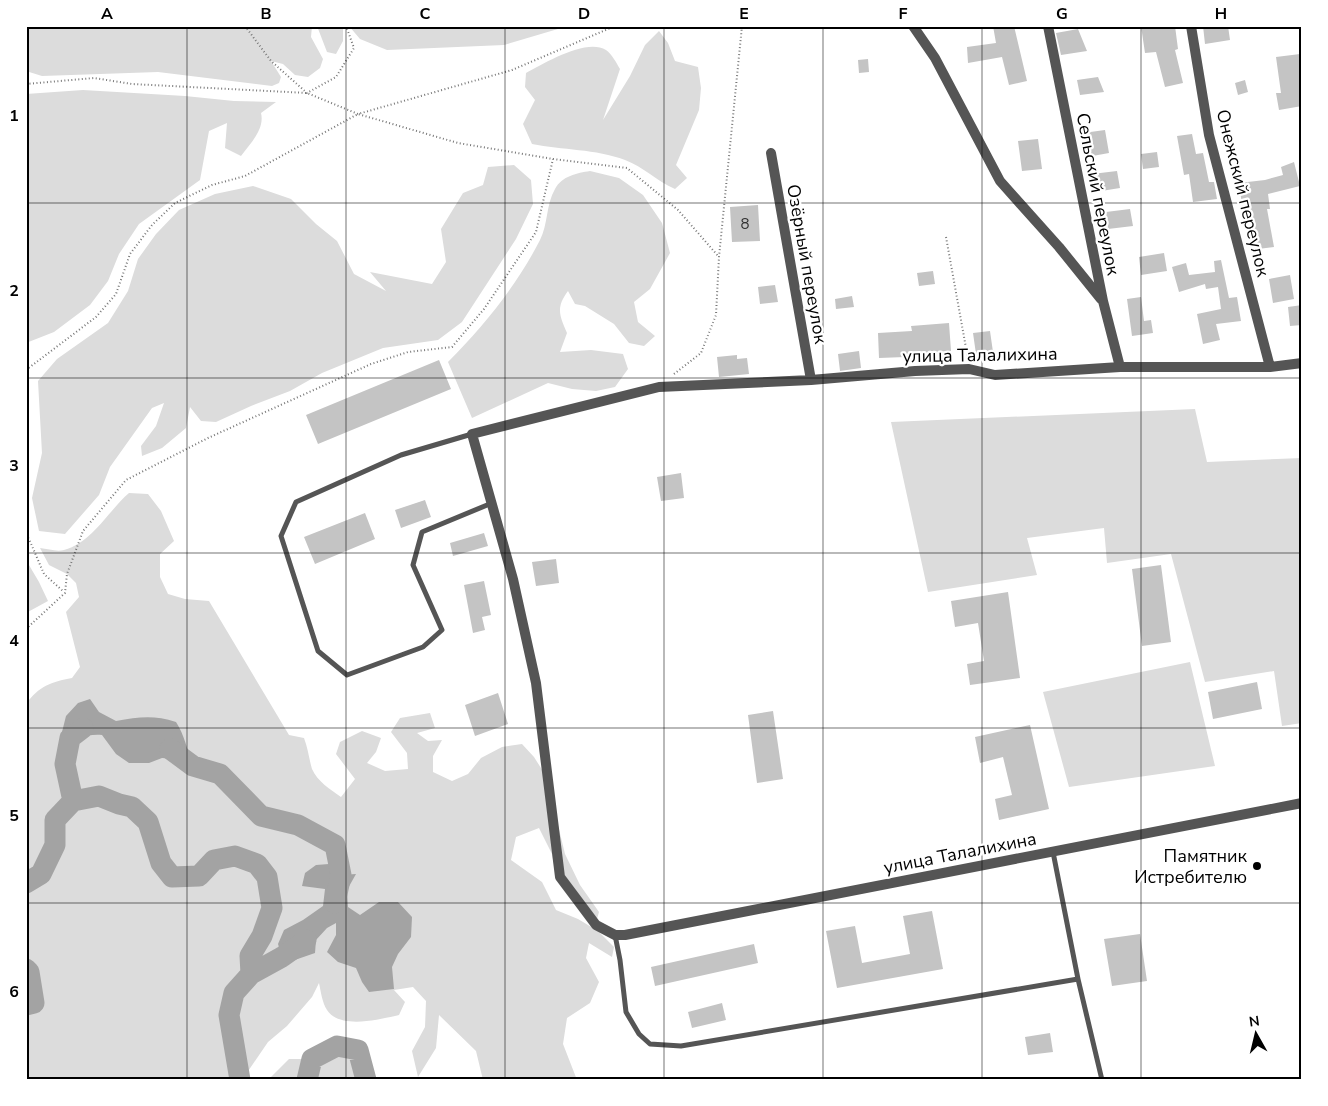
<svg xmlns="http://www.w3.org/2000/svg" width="1328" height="1106" font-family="'Nunito Sans',sans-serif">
  <rect width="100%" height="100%" fill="#fff"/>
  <!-- green -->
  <path fill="#dcdcdc" d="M26,26H312L311,37L323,59L320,68L308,77L295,75L283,64L271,61L281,77L279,83L272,86L158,72L42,76L26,71Z
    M317,26H343V41L336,54L327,52Z
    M349,26H568L504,45L387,50L360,39Z
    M659,31L668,43L675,61L698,67L701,88L699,110L676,165L687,178L675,189C655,180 644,167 625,160C596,149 562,150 532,144L523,124L535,100L525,87L526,73C545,63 586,38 606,50C612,54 617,64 620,69L603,120L630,76L645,45Z
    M83,90L185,96L234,101L276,102L261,113C265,129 250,144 241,156L225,148L227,123L209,131L200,180L139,224L119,254L108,281L90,305L54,332L26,343V94Z
    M514,165L531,180L533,204L516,239L462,322L438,340L383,348L322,373L290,391L251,406L216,422L201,421L190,407L186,428L162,448L142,456L141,446L156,426L164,403L152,408L110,467L99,495L65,534L39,531L32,498L42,453L38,381L57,359L108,323L128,291L138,259L156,234L179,210L215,194L253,186L291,199L316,224L337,241L354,274L386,291L370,272L432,284L446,262L441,229L463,193L483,185L488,167Z
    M590,171L619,178L643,195L662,223L670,253L650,289L634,302L638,322L655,336L644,346L629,343L614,324L585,306L575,304L568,291C556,307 559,315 567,333L560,352L591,350L623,354L628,369L615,387L596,391L572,389L548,383L472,418L448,362C484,326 517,285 540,240C548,225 546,204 555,189C562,176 577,173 590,171Z
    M1195,409L1207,462L1302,458V723L1282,726L1274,671L1205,682L1171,554L1107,563L1104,528L1027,538L1037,575L928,592L891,422Z
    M129,493L148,494L161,511L174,541L160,554V577L168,594L185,599L209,601L289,735L304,738C308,748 309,759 312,769C317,781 331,790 341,797L355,779L336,754L340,742L362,731L381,738L376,752L367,763L385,771L408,769L407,753L391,732L400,718L430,713L435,728L417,733L428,741L442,740L433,756V772L452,781L468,774L481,758L502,747L522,744L534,757L546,776L565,854L580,885L599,912L597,919L556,875L552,854L539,828L516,837L511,860L542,882L556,910L578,919L598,931L614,947L612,957L589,943L586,958L599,982L590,1003L567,1018L563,1044L577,1080H483L476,1051L439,1015L436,1048L418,1077L412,1051L425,1027L426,1001L413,987L394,990L405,1002L399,1015C381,1019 340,1030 327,1010C322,1002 321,992 319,983L312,997L287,1026L268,1042L242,1080H26V704C39,686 51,682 72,678L80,667L66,612L79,597L76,583L67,574L49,565L40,548C48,549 57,552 64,550C93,542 108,511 129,493Z
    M26,560L39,582L48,601L26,613Z
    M1190,662L1215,766L1069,787L1043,692Z
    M337,1046L358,1050L366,1080H268L289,1059H312Z"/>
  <!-- water -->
  <path fill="#a3a3a3" d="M90,699L99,712L116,721C139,717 154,715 176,722C185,736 187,750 193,766L176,759L162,758L149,763H129L116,754L102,735C85,734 79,738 67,750L61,736L66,716L78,703Z
    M329,864L341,875L356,874L347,890L348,907L360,915L379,902H398L412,917L411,937L398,954L392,967L394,989L369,992L362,982L356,968L338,962L327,952L336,935V923L327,928L316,940L315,953L289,962L282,957L278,944L284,930L303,920L323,906L325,889L302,886L305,873L316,865Z"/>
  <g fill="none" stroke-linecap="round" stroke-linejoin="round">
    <!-- river -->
    <path stroke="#a3a3a3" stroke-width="21" d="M170,749L193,766L220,774L261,816L298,825L335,845L341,875L335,903
      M73,801L65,764L70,738L83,728
      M26,883L41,874L55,845V820L73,801L99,796L119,804L132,807L148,822L161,863L172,877L199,876L214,860L235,856L257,864L267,877L272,908L262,936L250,956L251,974L234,993L229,1015L240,1080
      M26,969L29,972L34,1003L26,1005
      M251,974L282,957L306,940
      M307,1080L312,1059L337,1046L358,1050L366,1080"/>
  </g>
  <!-- building -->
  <path fill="#c4c4c4" d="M993,26H1014L1027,81L1009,85L1002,57L968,63L967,47L996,43Z
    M1141,26H1175L1178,49L1175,50L1183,83L1165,87L1156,52L1145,53Z
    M1203,26H1228L1230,40L1205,44Z
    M1078,29L1087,51L1061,55L1056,33Z
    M1300,54L1302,70V106L1279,110L1276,93H1281L1276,57Z
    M868,59L869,72L859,73L858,60Z
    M1098,77L1104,92L1080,95L1077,80Z
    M1245,80L1248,92L1238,95L1235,83Z
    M1105,130L1109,153L1087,157L1083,133Z
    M1192,134L1196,154L1203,153L1209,182H1214L1217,199L1193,202L1189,174L1184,175L1177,136Z
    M1038,139L1042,169L1022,171L1018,141Z
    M1157,152L1159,167L1143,169L1141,154Z
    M1294,162L1300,186L1268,194L1270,209H1267L1274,247L1258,249L1251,211L1243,212L1239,183L1265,180L1283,175L1281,167Z
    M1117,171L1120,188L1095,192L1092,174Z
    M758,205L760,241L732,242L730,207Z
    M1130,209L1133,226L1108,229L1106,212Z
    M1164,253L1167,271L1141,275L1139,257Z
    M1221,260L1229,298L1237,297L1241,321L1216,324L1220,340L1203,344L1197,314L1221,309L1218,287L1206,289L1205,284L1179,292L1172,267L1186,263L1189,275L1215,272L1214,261Z
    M933,271L935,284L919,286L917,273Z
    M1290,275L1294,299L1273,303L1269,279Z
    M775,285L778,302L760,304L758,287Z
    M852,296L854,307L836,309L835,299Z
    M1141,297L1144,321L1151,320L1153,333L1132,336L1127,299Z
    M1302,305V325L1290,326L1288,307Z
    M949,323L951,351L905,354V357L879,358L878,333L912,331L911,326Z
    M990,331L993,352L976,354L973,333Z
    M859,351L861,368L840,371L838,354Z
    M737,355V359L747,358L749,374L719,377L717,357Z
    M439,360L451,389L318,444L306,415Z
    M681,473L684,498L661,501L657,477Z
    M425,500L431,517L401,528L395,510Z
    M365,513L375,539L315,564L304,537Z
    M484,533L488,546L453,556L450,543Z
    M556,559L559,583L536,586L532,562Z
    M1161,565L1171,642L1142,646L1132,569Z
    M484,581L491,615L482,617L485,630L473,633L464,585Z
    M1008,592L1020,678L970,685L967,664L984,661L978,623L955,627L951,601Z
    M1257,682L1262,709L1213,719L1208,692Z
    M498,693L508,724L475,736L465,705Z
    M773,711L783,779L757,783L748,715Z
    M1030,725L1049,809L999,820L995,799L1012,795L1003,757L980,763L975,737Z
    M932,911L943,969L837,988L826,931L855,926L862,963L910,954L903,916Z
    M1140,934L1147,981L1112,986L1104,939Z
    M754,944L758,963L655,986L651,967Z
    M722,1003L726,1020L692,1028L688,1012Z
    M1050,1033L1053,1052L1028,1055L1025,1037Z"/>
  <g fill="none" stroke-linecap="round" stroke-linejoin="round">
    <!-- path -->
    <path stroke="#777" stroke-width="2" stroke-dasharray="1 2.5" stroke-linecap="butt" d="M245,26L271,61L307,93L336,77L354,48L346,26
      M26,84L94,78L132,84L307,93L358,114L512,70L615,26
      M946,237L968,359
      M26,370L96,317L116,294L130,254L152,225L175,203L212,185L245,176L358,114L458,143L553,159L627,168L678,210L719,257
      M674,374L701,353L716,315L719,257L742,26
      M26,430V460
      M26,535L29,539L44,574L64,592
      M26,629L65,593L67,574L83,531L126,480L208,438L371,364L408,352L452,347L484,309L536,232L553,159"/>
    <!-- lane -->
    <path stroke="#555" stroke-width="5" d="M472,434L401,455L296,502L281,536L318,651L347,675L423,647L442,630L413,565L422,532L492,503
      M615,935L620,960L626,1012L639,1034L650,1044L681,1046L1078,979L1053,852
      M1078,979L1102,1080"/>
    <!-- street -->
    <path stroke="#555" stroke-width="10" d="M913,26L935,58L1000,181L1059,247L1101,299
      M1048,26L1103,301L1120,367
      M1191,26L1209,135L1270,367
      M771,153L811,380
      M1302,363L1270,367H1120L995,375L969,369L915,371L811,380L659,387L472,434L513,579L536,683L560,877L596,925L615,935H625L1302,803"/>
  </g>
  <!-- grid -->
  <path fill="none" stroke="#000" stroke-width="1" stroke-opacity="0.55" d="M187,26V1080M346,26V1080M505,26V1080M664,26V1080M823,26V1080M982,26V1080M1141,26V1080M26,203H1302M26,378H1302M26,553H1302M26,728H1302M26,903H1302"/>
  <!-- markers -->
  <circle fill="#000" stroke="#fff" stroke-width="2" cx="1257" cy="866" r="5"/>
  <g text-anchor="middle" stroke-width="4.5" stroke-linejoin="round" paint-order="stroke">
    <!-- number labels -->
    <g font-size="15" fill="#313131">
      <text x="745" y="229">8</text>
    </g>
    <!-- street labels -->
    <g font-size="18" fill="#000" stroke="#fff">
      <text transform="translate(1243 193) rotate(76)" y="6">Онежский переулок</text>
      <text transform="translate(1098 194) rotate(79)" y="6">Сельский переулок</text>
      <text transform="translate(807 264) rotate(80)" y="6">Озёрный переулок</text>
      <text transform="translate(980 355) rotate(-1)" y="6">улица Талалихина</text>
      <text transform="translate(960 853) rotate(-11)" y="6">улица Талалихина</text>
    </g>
    <!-- poi labels -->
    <g font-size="18" fill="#000" stroke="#fff" text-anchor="end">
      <text x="1247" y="862">Памятник<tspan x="1247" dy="21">Истребителю</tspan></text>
    </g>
  </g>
  <!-- border -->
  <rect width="1328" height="1106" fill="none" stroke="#ffffff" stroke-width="55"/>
  <!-- north arrow -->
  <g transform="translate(1256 1034) rotate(352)" stroke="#ffffff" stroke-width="4" paint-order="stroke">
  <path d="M0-4L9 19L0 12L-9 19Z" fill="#000000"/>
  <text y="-8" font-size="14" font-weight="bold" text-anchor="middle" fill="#000000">N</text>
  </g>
  <rect x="28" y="28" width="1272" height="1050" fill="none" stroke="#000" stroke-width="2"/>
  <g font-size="16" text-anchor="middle" font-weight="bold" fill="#000">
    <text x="107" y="19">A</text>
    <text x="266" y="19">B</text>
    <text x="425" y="19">C</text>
    <text x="584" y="19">D</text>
    <text x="744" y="19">E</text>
    <text x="903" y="19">F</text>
    <text x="1062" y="19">G</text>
    <text x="1221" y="19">H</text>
    <text x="14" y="121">1</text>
    <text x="14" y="296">2</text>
    <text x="14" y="471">3</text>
    <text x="14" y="646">4</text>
    <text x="14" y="821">5</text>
    <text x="14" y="997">6</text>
  </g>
</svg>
